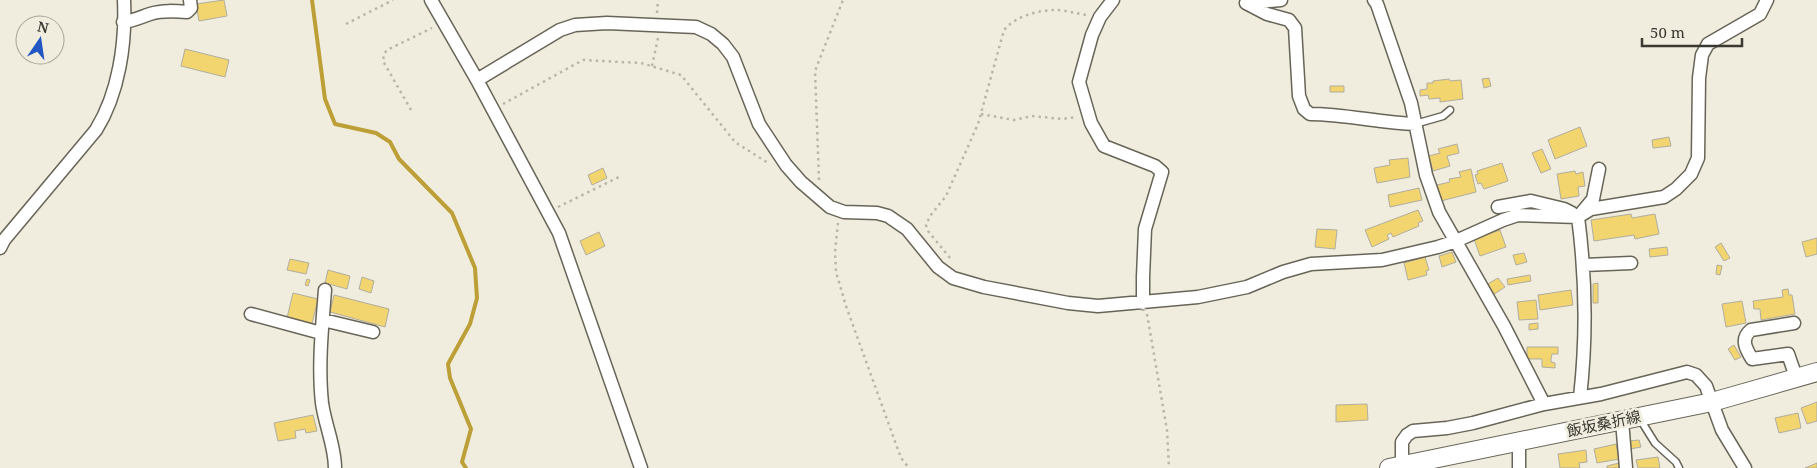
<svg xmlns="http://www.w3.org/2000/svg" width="1817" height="468" font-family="'Noto Serif','Noto Sans JP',serif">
  <rect width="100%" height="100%" fill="#f1edde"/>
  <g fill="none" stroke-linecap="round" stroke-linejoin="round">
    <!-- stream -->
    <path stroke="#bc9f36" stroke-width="4" d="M312,0L325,99L335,124L376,133L390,142L399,159L452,213L475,268L477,298L470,324L448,364L450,378L471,429L462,462L466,468"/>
  </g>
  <!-- building -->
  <path fill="#f2d56f" stroke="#b1ad9f" d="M224,0L227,16L199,21L196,4Z
    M185,49L229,60L225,77L181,66Z
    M1489,78L1491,86L1484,88L1482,79Z
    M1449,79L1450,81L1461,80L1463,99L1440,102V98L1429,99L1428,95L1420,96V90L1427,89V83H1433V81Z
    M1330,86H1344V92H1330Z
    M1580,127L1587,146L1555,159L1548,140Z
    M1669,137L1671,146L1653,148L1652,140Z
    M1457,144L1459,153L1447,156L1450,166L1433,171L1429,156L1440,153L1438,149Z
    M1542,149L1551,169L1541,173L1532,153Z
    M1408,158L1410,177L1377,183L1374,168L1390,165L1389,160Z
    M1502,163L1508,181L1484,189L1481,183L1478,184L1475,175L1478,174L1477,171Z
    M603,168L607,178L592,185L588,175Z
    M1471,169L1476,192L1441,201L1437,185L1450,182L1449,179L1461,177L1459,172Z
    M1575,171L1576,174L1583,172L1585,186L1578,187L1579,196L1561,199L1557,174Z
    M1419,188L1422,200L1390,207L1388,195Z
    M1418,210L1423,221L1418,223L1419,226L1393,237L1391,233L1387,235L1389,239L1372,247L1365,230Z
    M1631,214L1632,218L1655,214L1659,234L1635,239L1634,235L1594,241L1591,220Z
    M1317,229L1337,230L1335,249L1315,247Z
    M1500,230L1506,247L1480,256L1474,239Z
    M599,232L605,246L586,255L580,241Z
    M1817,238V254L1806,257L1802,242Z
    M1721,243L1730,258L1724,261L1715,247Z
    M1667,247L1668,255L1650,257L1649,249Z
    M1452,252L1456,262L1442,267L1439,256Z
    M1524,253L1527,262L1516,265L1513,255Z
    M1425,257L1429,270L1426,271L1427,275L1408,280L1404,263Z
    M290,259L309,263L306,274L287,270Z
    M1717,265L1722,266L1720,275L1716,274Z
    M328,270L350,276L347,289L325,283Z
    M1530,275L1531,281L1508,285L1507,279Z
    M362,277L374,281L371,293L359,289Z
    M1498,278L1505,287L1493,295L1486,285Z
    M307,279L310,280L308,286L305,285Z
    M1598,283V303H1593V284Z
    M1788,289L1789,295H1792L1795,314L1761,320L1760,309H1754L1753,301L1783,297L1782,290Z
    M1571,290L1573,305L1540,310L1538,295Z
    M293,293L318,299L312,324L287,318Z
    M334,295L389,309L385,327L330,312Z
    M1536,300L1538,319L1519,320L1517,302Z
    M1742,301L1746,323L1726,327L1722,304Z
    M1538,323V329L1529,330V324Z
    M1734,345L1741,357L1735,360L1728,349Z
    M1527,347H1558V354H1552L1551,359V362L1555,363V368L1542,367V359H1527Z
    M1817,402V421L1807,424L1801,408Z
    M1367,404L1368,420L1336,422V405Z
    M1798,413L1801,428L1779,433L1775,418Z
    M313,415L317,431L306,433L305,429L295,431L296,438L278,441L274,423Z
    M1639,440L1641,447L1630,449L1629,441Z
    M1616,444L1619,459L1597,463L1594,449Z
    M1586,450L1587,462L1579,463L1580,468H1560L1558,454Z
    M1658,457L1660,468H1638L1636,460Z
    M1619,463L1620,468H1607V466Z
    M1817,463V468H1805Z"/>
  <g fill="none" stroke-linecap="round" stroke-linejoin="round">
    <defs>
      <path id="service" d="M1415,124L1443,116L1450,110
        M1640,419L1655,443L1676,462L1679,468"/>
      <path id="minor" d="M431,0L477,80L559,233L641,468
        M1113,0L1100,17L1092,35L1079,82L1091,123L1104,146L1155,166L1162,172L1145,229L1143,277V303
        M1374,0L1377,4L1411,103L1426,175L1439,212L1504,326L1544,404
        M1246,3L1267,14L1289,20L1295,28L1299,96L1304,109L1310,114C1345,114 1380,123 1415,124
        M1246,3L1281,0
        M123,22C133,21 141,17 150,14C162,10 175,11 187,12L191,8L190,0
        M477,80L560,30L575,25L607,23L696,27L711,34L723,44L733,57L759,124L786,165L801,182L830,207L844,212L877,213L888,216L907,229L938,267L953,278L984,287L1068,303L1098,306L1198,297L1247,287L1283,272L1311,264L1382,260L1438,247L1456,241L1503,220L1518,215L1578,217L1591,209L1664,197L1676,189L1691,174L1698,158L1699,78L1702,55L1708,44L1760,14L1767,0
        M1498,207L1531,201L1564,209L1572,213
        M0,248L4,240L96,130C119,93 126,43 124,0
        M1584,265L1631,263
        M325,290C322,328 318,366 322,403C325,425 335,446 335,468
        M251,314L321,333
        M323,320L373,332
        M1794,323L1751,330C1740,339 1746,349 1752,359L1788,354L1796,377
        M1580,397C1587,336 1586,278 1578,217L1593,199L1599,169
        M1622,421L1626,468
        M1402,465V442L1407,435L1413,431L1447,428L1473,423L1544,404L1601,394L1687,372L1696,375L1706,386L1722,430L1745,468
        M1519,468V442"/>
      <path id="secondary" d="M1389,468L1712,402L1817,372"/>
    </defs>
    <!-- service casing -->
    <use href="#service" stroke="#686457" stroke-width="9"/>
    <!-- minor casing -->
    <use href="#minor" stroke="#686457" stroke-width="15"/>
    <!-- secondary casing -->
    <use href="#secondary" stroke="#686457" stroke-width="20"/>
    <!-- path -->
    <path stroke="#b8b5a9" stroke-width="2.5" stroke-dasharray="2.5 4" stroke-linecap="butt" d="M657,13L658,0
      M346,24L393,0
      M652,66L658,38
      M503,104L583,60L641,63L681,75L735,142L768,163
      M411,110L383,61L384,54L387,50L432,28
      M981,114L1014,120L1032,116L1062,119L1076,117
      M819,180L815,71L843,0
      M558,207L621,176
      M838,223L835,252L836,272L846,306L901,458L909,468
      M950,258L928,231L926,225L930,216L946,196L978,124L1004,30C1016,16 1038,10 1056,10C1066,10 1077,14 1088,15
      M1147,314L1167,430L1169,468"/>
    <!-- service -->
    <use href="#service" stroke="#fff" stroke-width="6"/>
    <!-- minor -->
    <use href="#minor" stroke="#fff" stroke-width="12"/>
    <!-- secondary -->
    <use href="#secondary" stroke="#fff" stroke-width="18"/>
  </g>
  <g text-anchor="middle" stroke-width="5" stroke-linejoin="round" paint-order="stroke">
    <!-- street labels -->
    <g font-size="15" fill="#393832" stroke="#f1edde">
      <text transform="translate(1604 424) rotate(-12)" y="5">飯坂桑折線</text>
    </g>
  </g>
  <!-- north arrow -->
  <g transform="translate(40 40) rotate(13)"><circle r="24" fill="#f1edde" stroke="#a7a599"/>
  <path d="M0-4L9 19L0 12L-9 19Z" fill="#2156c3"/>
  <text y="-8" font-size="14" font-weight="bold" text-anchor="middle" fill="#393832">N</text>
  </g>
  <!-- scale -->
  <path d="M1642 38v8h100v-8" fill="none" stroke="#393832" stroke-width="2.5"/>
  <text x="1650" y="38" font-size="15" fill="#393832" stroke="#f1edde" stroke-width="4" paint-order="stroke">50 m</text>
</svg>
